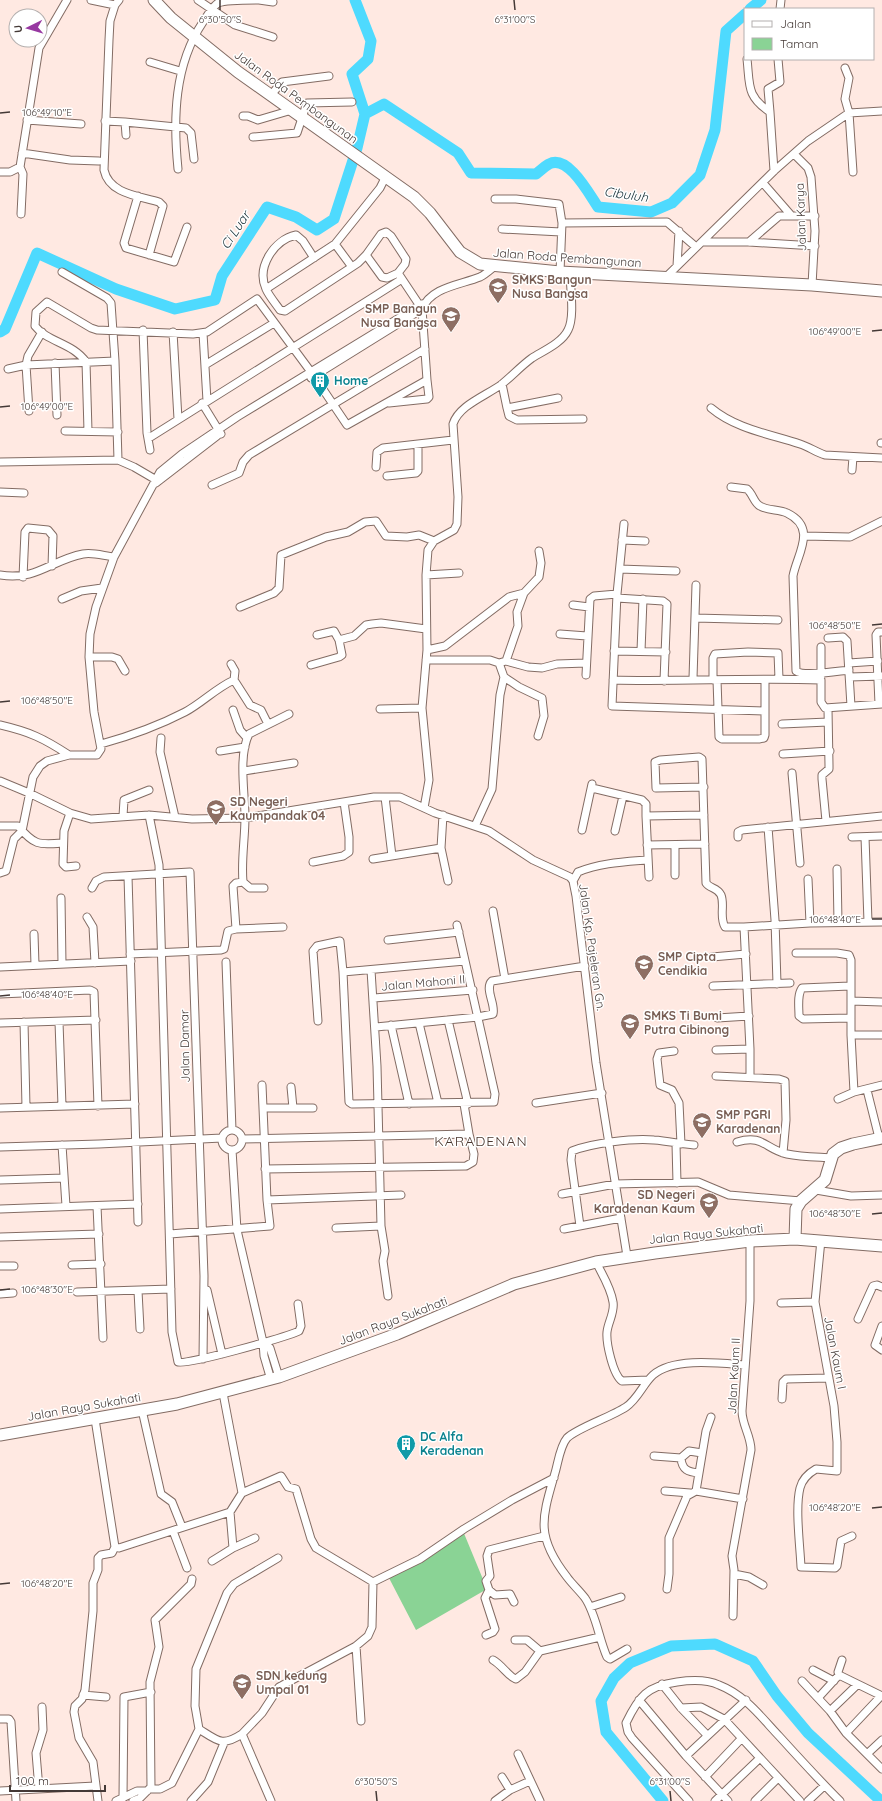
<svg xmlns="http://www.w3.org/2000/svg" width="882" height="1801" font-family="Quicksand,sans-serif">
  <rect width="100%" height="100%" fill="#ffe9e2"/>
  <!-- green -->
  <path fill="#8ad395" d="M463,1531L487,1589L416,1630L389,1578L410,1568Z"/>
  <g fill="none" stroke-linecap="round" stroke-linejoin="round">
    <!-- river -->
    <path stroke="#4edafe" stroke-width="11" d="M750,9L761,0
      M365,114L384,104L458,153L471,173L536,174C540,171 544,167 549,164C568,154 589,194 598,207L651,212L672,203L700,175L715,130L726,31L745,14
      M0,332L5,329L37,253L116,289L175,309L215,300L222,276L267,207L296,217L317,230L334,219L357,148L365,114L352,74L368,59L371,41L355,0
      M663,1801L606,1732L601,1701L614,1678L630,1663L671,1646L715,1644L753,1661L777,1696L808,1733L881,1801"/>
    <defs>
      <path id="street" d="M91,0L115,5L119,0
        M198,0L235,25L273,37
        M259,0L273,2
        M115,5L110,21L109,40L104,170C109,194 139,196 159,202L163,206L149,255
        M780,9L781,0
        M747,59C750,85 746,96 770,112L774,171
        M150,62L180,71
        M845,68L849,78L845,99L849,113L882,111
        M271,95L282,82L329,76
        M770,112L768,89L780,82L778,59
        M243,116H248L258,120L292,110
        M27,120L81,124
        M105,121L125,122L126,135
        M125,122L186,128L191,133L194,159
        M253,137L297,133L307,103L352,102
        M22,153L70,160L99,161
        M794,154L808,168L811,177L815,231L812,285
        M20,167L23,174L21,214
        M178,169C173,119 174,65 203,22C207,16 212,7 218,3C226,0 248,0 258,0
        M0,172H10L20,167L39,48L67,0
        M763,183L790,214
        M138,196L124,243L126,248L174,262L187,227
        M495,199H516L559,204L562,223L560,272
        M562,223L667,222L696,247
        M502,229L561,232
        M702,242H749L815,246
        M749,242L779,216H815
        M335,244L352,267
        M366,255L382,277L387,278L398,273
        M677,266L679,231
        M62,272L107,298L111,303L115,361L118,460
        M665,278L774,171L808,141L849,113L853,172
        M266,289L335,244L380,188L385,178
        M143,330L147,433L150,450
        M173,332L178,419
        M203,333L207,401
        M55,363L57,415
        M205,365L274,323
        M8,369L26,365L115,361
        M311,378L422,309C431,287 460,285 480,277C486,274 490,270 495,266
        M502,384L507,408L558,398
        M202,403L221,434
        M389,403L427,399L429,397L427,380
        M507,408L509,416L517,420L583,419
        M711,408C736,429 770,434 800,444C809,447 816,452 825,455L882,458
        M29,411L26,365L28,356L42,332
        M65,431L118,432
        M88,431L86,362C73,343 47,342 35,326L36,312L47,302L91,328L97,330L193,334L207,332L257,299L314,376L347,425L427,380L422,309L398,273L405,264L406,259L391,236L386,232L381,234L366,255L358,263L285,311L280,310C276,304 269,296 266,289C256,267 274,240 296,235L303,241L314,258
        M149,438L402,279
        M881,443H882
        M0,462L118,460L134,467L158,481
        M376,467L377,452L383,448L453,440
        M852,470L853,457
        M387,476L416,473L418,471V444
        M156,483L217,436
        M212,485L239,473L243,462L249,455L425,349
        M731,487L747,489C753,494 754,503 760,506C768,511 779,509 787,513C818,528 797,554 793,576L796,671C804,677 838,671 849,670
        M0,492L24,493
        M624,524L617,594L612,706L765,711
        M804,536L850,537L882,521
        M622,540L645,541
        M620,569L676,571
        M0,575C37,581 51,560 83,554C93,552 104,556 114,557
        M426,575L459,573
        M23,577L25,532L28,528L48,530L53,536L52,566
        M617,598L663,601L667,604L664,681
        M62,599L81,591L102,588
        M573,605L589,607
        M240,607L274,593L279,588L281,555L326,537L348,532L365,522L376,521L386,536L407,537L419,535L434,541
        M695,618L778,620
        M560,634L587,636
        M317,635L334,631L339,640
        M828,638L843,637L847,641L851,706
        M821,647V676
        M427,650L445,646L509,597L524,593L539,577L541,563L539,551
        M614,651L666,652
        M641,651L643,599
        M89,657H112L118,659L125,671
        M426,660H490L499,663L506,661L528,667L542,668L557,664L586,663
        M506,661L518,626L517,612L524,593
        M849,663L878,661
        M231,664L235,671L234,680L243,694L250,705L261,710L268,724
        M311,665L339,657L342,655L339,640L354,636L366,625L372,624L381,623L426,629
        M586,675L590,599L594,596L617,594
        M504,677L519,687L542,698L544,716L538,736
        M850,677L882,676
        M693,678L696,585
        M613,680C682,682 752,677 821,680V702L825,708L882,704
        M713,680V658L715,654L748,652L778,653L779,679
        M717,680L719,737L722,739H759L764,738L765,735V680
        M879,704L876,635L878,632H882
        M380,709L422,708
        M233,710L240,730L247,738
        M782,724L828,722
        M0,725C30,732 43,738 69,755
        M161,738L160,752L175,817
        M101,744C130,736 158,726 185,712C202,703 216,688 234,680
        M220,751L245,747
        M783,754L830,751
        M244,771L294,763
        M792,773L800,863
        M0,781L29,793L70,813L91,819L149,815L192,819L245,818L374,797H400L435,813L489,831L533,860L570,877L573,881L576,896L596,1063L627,1256
        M704,787L656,788L655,762L660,760L699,757L702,759L706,883C710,889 717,887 721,895C725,905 719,917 725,927H744L750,1049V1077
        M592,788L642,800L646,804V816
        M385,797L392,856
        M424,808L429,780L422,708L427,650L426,575L428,550L434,541L454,530L457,524L458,497L453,424C459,405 486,396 502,384C512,376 521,366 532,358C543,351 562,343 568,330C575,317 570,287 570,272
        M70,813L64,831L63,864L66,867L76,866
        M149,815L159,865L172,1332L178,1362C185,1366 286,1337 299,1331L301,1326L298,1304
        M443,815L441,848L448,881
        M123,816L124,800L149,790
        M826,821L822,779V775L829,769V765L828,709
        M0,826H18C34,845 38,845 62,843
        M475,826L492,789L500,695L504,677L499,663
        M768,827L775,920L777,984
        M582,830L592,784
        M615,831L623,796
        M738,837V832L742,830L882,816
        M852,837L882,836
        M865,837L868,922
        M647,845L705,844
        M373,859L441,848
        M313,862L343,856L349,852V837L344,802
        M837,869L838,922
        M0,873L6,871L14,839L22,831L33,777L40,766L47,761L69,755H97L101,749L94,712L89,657L90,634L96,607L114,557L160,472L182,454L237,417L422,304
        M675,875V845
        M128,876L138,1222
        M649,877L646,816L704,815
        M808,879L810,923
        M573,881L578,872C600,863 623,862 647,860
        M92,888L96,881L104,877L190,872L204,1276L203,1359
        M264,888H250L243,882C241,860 245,839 245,817C245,793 238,756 249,734L289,714
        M61,898L62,964
        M493,911L505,979
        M87,917L93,927L95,963
        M744,927L810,923L882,922
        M236,929L233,886L236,883L243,882
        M34,934L35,965
        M388,940L459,932
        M796,953H837L849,955L851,960V1035L854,1092
        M130,954L221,950L224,949L228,931L236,929L283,927
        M712,957L746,954
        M226,962L232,1130
        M0,967L131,961
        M371,970L377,1066L381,1226L385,1251L383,1261L388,1296
        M343,972L465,961
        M713,986L790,983
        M850,986L802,988C797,995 799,1007 799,1016L803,1019L851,1018
        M0,994L90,990L94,992L98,1106
        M374,998L473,990
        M851,1001L882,1002
        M717,1018L749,1016
        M448,1020L468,1104
        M318,1021L313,951L317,946L340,941L343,972L349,1102L352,1104L494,1102L495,1094L457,925
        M24,1022L26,1107
        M59,1022L62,1106
        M0,1023L96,1020
        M419,1023L438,1103
        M391,1025L409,1104
        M376,1027L478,1017L493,1014C496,1005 484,988 492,981L585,966
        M851,1035H882
        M716,1050L750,1049
        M674,1051L659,1053L657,1059L660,1085L672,1090L679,1103L681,1144
        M716,1076L779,1079L785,1081L786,1120L783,1153
        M291,1087L293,1108
        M867,1090L879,1138
        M838,1099L854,1092L882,1085
        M536,1103L602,1093
        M0,1108L135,1104
        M263,1108H313
        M222 1140a10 10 0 1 1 20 0a10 10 0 1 1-20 0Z
        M242,1139L469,1134L464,1104
        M737,1142C763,1134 765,1149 787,1154C801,1157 817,1157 832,1158
        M676,1144L677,1183
        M62,1145L66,1206
        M0,1147L99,1144L222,1138
        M232,1150L237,1230L263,1342L264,1356L271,1380
        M265,1169L466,1166L473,1162L474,1154L469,1134
        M0,1180L64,1178
        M816,1190L851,1196L882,1195
        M562,1194L615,1184L698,1182L729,1195L801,1201
        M267,1200L401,1195
        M97,1206L103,1338
        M0,1209L138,1204
        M580,1226L571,1160L572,1151C592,1143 633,1138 654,1140C668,1141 681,1144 694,1145
        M336,1228L381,1226
        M564,1229L621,1218
        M170,1234L270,1226L267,1200L262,1085
        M0,1237L99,1234
        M821,1240L815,1302L834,1406L837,1442V1471L816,1469C809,1473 802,1480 800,1488C795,1508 800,1545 801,1567L835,1568L837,1566L841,1541L852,1536
        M596,1262C602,1274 611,1288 613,1302C615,1312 608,1322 607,1332C606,1343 613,1375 622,1381L648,1380
        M72,1265L101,1264
        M0,1266H14
        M207,1290L222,1354
        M138,1291L140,1329
        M77,1292L171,1289
        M0,1294L13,1293
        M781,1303L815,1302
        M858,1319L873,1286L877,1285L882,1287
        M882,1326L875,1345L882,1350
        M263,1342L270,1348L279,1377
        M223,1393L242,1493
        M782,1399L783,1382L786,1379L829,1378
        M142,1410L161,1494L172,1502L182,1527
        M95,1419L115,1547L119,1548L230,1512L242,1493L281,1476L288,1487L296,1489L311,1539L316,1548L373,1582L372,1627L368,1636L356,1646L279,1687L262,1713L242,1734L271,1801
        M654,1456L681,1458C682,1470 688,1472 699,1473
        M681,1458L689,1451L702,1453
        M665,1491L690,1493
        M696,1491L706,1431L711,1417
        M230,1512L233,1548L255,1538
        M173,1531L187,1568
        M212,1561L233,1548
        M734,1574L749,1577L763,1585
        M373,1582L420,1559L464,1529L512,1500L554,1478
        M667,1589L669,1574V1538L687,1496L696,1491L743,1499
        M489,1590L495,1595L510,1594L514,1602
        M590,1607L621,1597
        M733,1616L734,1570L732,1556L751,1450C751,1436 742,1425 742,1411L750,1301V1241
        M486,1635L493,1632L495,1629L485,1598L489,1590L486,1581L490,1576L487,1556L489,1550L544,1536
        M515,1640H527L540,1651
        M356,1646L361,1721
        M627,1649L610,1659L607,1657C599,1639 596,1614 585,1598C579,1590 572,1584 567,1577C535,1536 542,1518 555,1473C558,1463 560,1446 567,1438C577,1428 611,1417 626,1407C638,1399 643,1384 653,1375C673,1357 720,1363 744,1365
        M493,1660C501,1664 510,1678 516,1679L525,1672L540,1651L600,1637
        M842,1660L838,1672L839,1675L882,1696
        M813,1670L834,1681
        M802,1681L830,1711
        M662,1684L681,1708L707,1735
        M857,1685L830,1711L846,1733L882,1769
        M83,1695L106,1697
        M818,1698L839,1675
        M639,1700L686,1756L728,1801
        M681,1708L701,1707L724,1719L800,1801
        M0,1719H9L11,1722L16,1801
        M199,1729C218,1741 222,1747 242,1734
        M846,1733L881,1696
        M518,1754L540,1801
        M867,1754L882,1740
        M686,1756L746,1700
        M502,1777L510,1790
        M705,1777L741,1739
        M39,1789L36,1753L43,1730L42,1707
        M150,1789H160L172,1783L199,1729L195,1706L196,1669L227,1593L234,1584L278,1558
        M0,1791L95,1786
        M123,1798L124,1697L151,1692
        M98,1801L93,1762L79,1738L74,1712L75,1706L82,1699L85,1690L93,1611V1583L98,1570V1558L101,1555L112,1553L115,1547
        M116,1801L137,1791H147
        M133,1801L140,1798L151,1787L150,1682L159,1647L155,1620L191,1584L192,1579
        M191,1801L208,1782L224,1743
        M495,1801L510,1790L530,1781
        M689,1801L632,1738L628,1732L626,1723C639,1696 647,1686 677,1682C691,1680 706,1679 719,1685C745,1695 761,1717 779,1736C799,1758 819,1780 840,1801
        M715,1801L760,1758
        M755,1801L778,1778
        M808,1801L824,1786"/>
      <path id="secondary" d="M154,0L171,18L238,72L414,197L430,213L460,252L480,264L560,272L812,285L882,291
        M795,1239L796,1209L801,1201L825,1180L833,1154L841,1148L853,1144L882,1138
        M0,1435L177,1404L279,1377L397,1334L514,1284L596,1262L655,1253L750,1241L795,1239L882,1246"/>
    </defs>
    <!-- street casing -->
    <use href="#street" stroke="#836c64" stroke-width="9"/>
    <!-- secondary casing -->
    <use href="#secondary" stroke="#836c64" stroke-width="13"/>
    <!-- street -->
    <use href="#street" stroke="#fff" stroke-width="7"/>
    <!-- secondary -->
    <use href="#secondary" stroke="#fff" stroke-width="11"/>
  </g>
  <!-- ticks -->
  <path fill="none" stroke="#443936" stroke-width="1.5" d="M220,0V10M514,0L515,10M0,113L10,112M872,331L882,330M0,407L10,406M872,625L882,624M0,702L10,701M872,919H882M0,996L10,995M872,1214L882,1213M0,1290L10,1289M872,1508L882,1507M0,1584L10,1583M376,1791L377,1801M670,1791L671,1801"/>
  <!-- icons -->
  <defs>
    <symbol id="school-pin" viewBox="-11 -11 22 30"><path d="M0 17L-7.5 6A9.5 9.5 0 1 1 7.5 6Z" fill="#8d6e63" stroke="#fff"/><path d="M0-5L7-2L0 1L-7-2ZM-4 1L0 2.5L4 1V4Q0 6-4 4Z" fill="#fff"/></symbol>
    <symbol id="building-pin" viewBox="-11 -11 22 30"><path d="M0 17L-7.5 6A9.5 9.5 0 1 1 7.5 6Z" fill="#0f9aa8" stroke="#fff"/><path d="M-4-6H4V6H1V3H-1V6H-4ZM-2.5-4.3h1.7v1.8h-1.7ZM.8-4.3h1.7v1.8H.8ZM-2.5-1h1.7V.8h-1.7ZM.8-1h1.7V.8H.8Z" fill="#fff"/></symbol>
  </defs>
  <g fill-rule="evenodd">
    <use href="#school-pin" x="487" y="276" width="22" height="30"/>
    <use href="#school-pin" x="440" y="305" width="22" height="30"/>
    <use href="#building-pin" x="309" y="370" width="22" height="30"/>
    <use href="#school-pin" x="205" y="798" width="22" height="30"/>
    <use href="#school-pin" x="633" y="953" width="22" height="30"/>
    <use href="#school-pin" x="619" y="1012" width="22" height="30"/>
    <use href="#school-pin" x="691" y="1111" width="22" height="30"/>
    <use href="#school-pin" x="698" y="1191" width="22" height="30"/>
    <use href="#building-pin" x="395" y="1433" width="22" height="30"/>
    <use href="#school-pin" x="231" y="1672" width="22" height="30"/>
  </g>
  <g text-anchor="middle" stroke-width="3" stroke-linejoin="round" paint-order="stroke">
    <!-- street labels -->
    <g font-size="12" fill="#443936" stroke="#fff">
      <text transform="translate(296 97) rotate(36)" y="4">Jalan Roda Pembangunan</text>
      <text transform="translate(801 217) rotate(-92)" y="4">Jalan Karya</text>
      <text transform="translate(567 258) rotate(4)" y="4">Jalan Roda Pembangunan</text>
      <text transform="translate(592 947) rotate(82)" y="4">Jalan Kp. Pajeleran Gn.</text>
      <text transform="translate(423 983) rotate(-5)" y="4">Jalan Mahoni II</text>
      <text transform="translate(185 1046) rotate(-91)" y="4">Jalan Damar</text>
      <text transform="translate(706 1234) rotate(-6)" y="4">Jalan Raya Sukahati</text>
      <text transform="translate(393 1321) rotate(-21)" y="4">Jalan Raya Sukahati</text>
      <text transform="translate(835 1353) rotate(79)" y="4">Jalan Kaum I</text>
      <text transform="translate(734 1376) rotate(-87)" y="4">Jalan Kaum II</text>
      <text transform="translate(84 1407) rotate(-10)" y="4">Jalan Raya Sukahati</text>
    </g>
    <!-- education labels -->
    <g font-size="12" font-weight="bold" fill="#785e54" stroke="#fff" text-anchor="start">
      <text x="512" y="284">SMKS Bangun<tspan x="512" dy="14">Nusa Bangsa</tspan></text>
      <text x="437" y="313" text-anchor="end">SMP Bangun<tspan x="437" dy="14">Nusa Bangsa</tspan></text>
      <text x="230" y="806">SD Negeri<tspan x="230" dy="14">Kaumpandak 04</tspan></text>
      <text x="658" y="961">SMP Cipta<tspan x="658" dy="14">Cendikia</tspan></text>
      <text x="644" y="1020">SMKS Ti Bumi<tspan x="644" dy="14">Putra Cibinong</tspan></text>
      <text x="716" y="1119">SMP PGRI<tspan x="716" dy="14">Karadenan</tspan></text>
      <text x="695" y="1199" text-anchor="end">SD Negeri<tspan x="695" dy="14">Karadenan Kaum</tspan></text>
      <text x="256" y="1680">SDN kedung<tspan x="256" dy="14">Umpal 01</tspan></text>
    </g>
    <!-- culture labels -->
    <g font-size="12" font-weight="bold" fill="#0d838f" stroke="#fff" text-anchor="start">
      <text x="334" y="385">Home</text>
      <text x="420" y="1441">DC Alfa<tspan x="420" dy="14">Keradenan</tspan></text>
    </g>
    <!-- water labels -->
    <g font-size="13" font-style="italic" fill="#20373e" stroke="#fff">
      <text transform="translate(626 194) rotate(8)" y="5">Cibuluh</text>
      <text transform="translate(235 230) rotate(-57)" y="5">Ci Luar</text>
    </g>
    <!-- quarter labels -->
    <g font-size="14" letter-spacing="1" fill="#4b372f" stroke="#fff">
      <text x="481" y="1146">KARADENAN</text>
    </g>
  </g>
  <g font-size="10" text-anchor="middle" fill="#443936" stroke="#fff" stroke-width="3" stroke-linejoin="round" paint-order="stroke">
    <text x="220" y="23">6°30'50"S</text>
    <text x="515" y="23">6°31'00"S</text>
    <text x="47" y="116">106°49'10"E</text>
    <text x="835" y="335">106°49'00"E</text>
    <text x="47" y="410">106°49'00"E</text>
    <text x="835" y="629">106°48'50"E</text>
    <text x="47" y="704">106°48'50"E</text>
    <text x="835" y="923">106°48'40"E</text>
    <text x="47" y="998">106°48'40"E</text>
    <text x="835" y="1217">106°48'30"E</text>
    <text x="47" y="1293">106°48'30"E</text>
    <text x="835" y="1511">106°48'20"E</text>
    <text x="47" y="1587">106°48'20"E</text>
    <text x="376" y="1785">6°30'50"S</text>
    <text x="670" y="1785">6°31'00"S</text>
  </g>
  <!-- legend -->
  <rect x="744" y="8" width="130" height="52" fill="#ffffff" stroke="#b4b0af"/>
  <rect x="752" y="21" width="20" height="6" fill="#ffffff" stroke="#b4b0af"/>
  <text x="780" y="28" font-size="12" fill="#443936">Jalan</text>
  <rect x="752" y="38" width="20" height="12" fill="#8ad395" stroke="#b4b0af"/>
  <text x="780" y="48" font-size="12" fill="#443936">Taman</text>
  <!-- north arrow -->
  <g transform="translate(28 28) rotate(265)"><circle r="19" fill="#ffffff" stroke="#b4b0af"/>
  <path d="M0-3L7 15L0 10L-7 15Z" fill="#9738a1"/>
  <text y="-6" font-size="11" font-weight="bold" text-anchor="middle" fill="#443936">U</text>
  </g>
  <!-- scale -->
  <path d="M10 1785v6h95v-6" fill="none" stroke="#443936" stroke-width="2"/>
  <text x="16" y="1785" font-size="12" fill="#443936" stroke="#ffffff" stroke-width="3" paint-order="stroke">100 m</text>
</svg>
